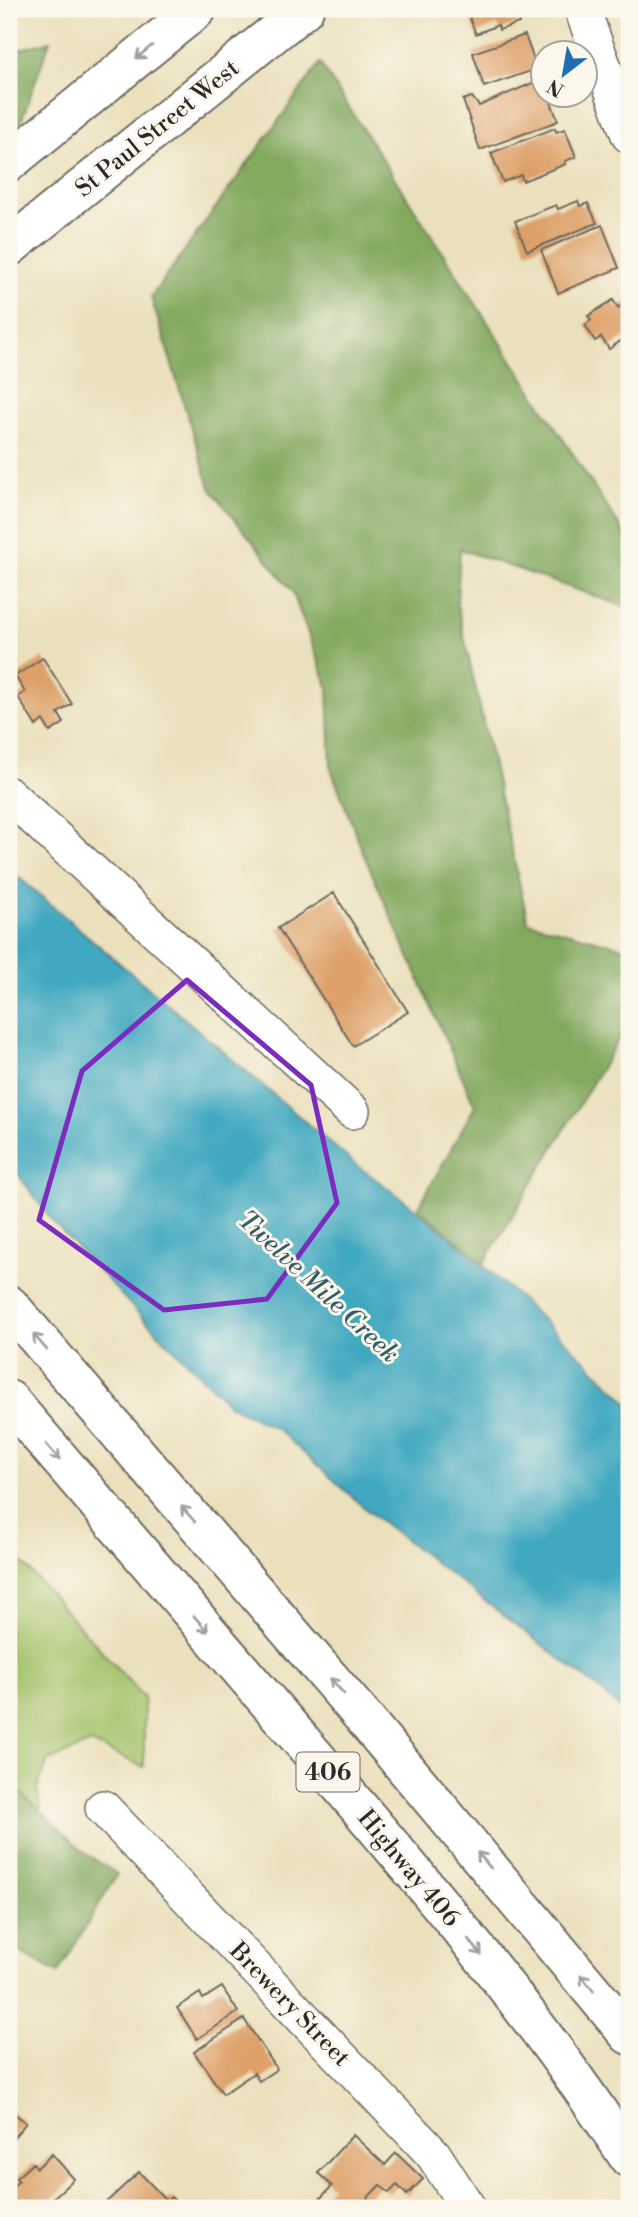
<svg xmlns="http://www.w3.org/2000/svg" width="638" height="2217" font-family="'Libre Bodoni',serif">
  <rect width="100%" height="100%" fill="#fbf7ec"/>
  <filter id="ink" filterUnits="userSpaceOnUse"><feTurbulence type="fractalNoise" baseFrequency=".0143" numOctaves="2"/><feDisplacementMap in="SourceGraphic" scale="14" xChannelSelector="R" yChannelSelector="G"/><feConvolveMatrix kernelMatrix="1 2 1 2 8 2 1 2 1" color-interpolation-filters="sRGB"/></filter>
  <filter id="wash" filterUnits="userSpaceOnUse"><feTurbulence type="fractalNoise" baseFrequency=".00686" numOctaves="4" result="noise"/><feDisplacementMap in="SourceGraphic" scale="28" xChannelSelector="R" yChannelSelector="G"/><feGaussianBlur stdDeviation="1.57" result="paint"/><feColorMatrix in="noise" values="0 0 0 0 0 0 0 0 0 0 0 0 0 0 0 0 0 1.4 0 .05"/><feComposite in="paint" operator="in"/></filter>
  <g filter="url(#wash)">
    <rect width="100%" height="100%" fill="#ebe0bc"/>
    <!-- green -->
    <path fill="#a4c36b" stroke="#68774b" stroke-width="2" d="M9,1548L144,1698V1767L91,1743L48,1761L37,1788L41,1813L9,1871Z"/>
    <!-- forest -->
    <path fill="#83a95f" stroke="#576a45" stroke-width="2" d="M50,41L13,144L9,146V52Z
      M320,63L629,541V608L460,549L457,605L528,922L629,949V1022L484,1263L418,1208L475,1106L364,855L331,769L328,687L292,591L210,488L151,297Z
      M9,1782L86,1854L117,1874L58,1973L9,1946Z"/>
    <!-- water -->
    <path fill="#40a8c0" stroke="#366a76" stroke-width="2" d="M9,869L356,1165C458,1236 541,1317 629,1403V1718L598,1688L368,1511L277,1429L231,1406L141,1316L54,1223L9,1162Z"/>
    <g id="blocks">
      <!-- building -->
      <path fill="#dda068" d="M466,9H514L519,23L499,30L498,25L476,34Z
        M525,35L537,69L484,87L473,53Z
        M542,79L544,94H548L558,121L480,150L463,100L472,97L479,106Z
        M555,128L556,132L565,129L576,157L565,161L566,164L523,181L521,175L503,182L491,153Z
        M578,201L580,206L588,203L597,223L527,251L515,221L556,205L558,209Z
        M602,225L619,268L558,293L541,250Z
        M613,300L618,308L629,300V335L609,349L601,337L595,341L585,325L591,320L588,316Z
        M43,658L72,704L58,713L64,723L50,732L43,720L36,726L18,697L25,692L15,676Z
        M334,893L408,1012L353,1046L278,928Z
        M222,1987L238,2012L197,2039L177,2008L200,1993L203,1999Z
        M244,2019L277,2069L259,2081L254,2073L223,2094L194,2052Z
        M9,2109L26,2123L9,2143Z
        M353,2135L385,2165L396,2153L423,2179L407,2195L397,2185L389,2193L380,2185L358,2208H311L332,2186L318,2173Z
        M52,2154L74,2179L42,2208H10L9,2190L19,2181L16,2178L33,2163L37,2168Z
        M139,2172L167,2201L171,2197L182,2208H100Z"/>
    </g>
  </g>
  <g filter="url(#ink)">
    <use href="#blocks" fill-opacity="0" stroke="#6e6a5e" stroke-width="2"/>
    <g fill="none" stroke-linecap="round" stroke-linejoin="round">
      <defs>
        <path id="minor" d="M582,9L629,135
          M9,795L352,1111
          M103,1808L433,2154L468,2208"/>
        <path id="major" d="M9,162L197,9
          M9,247L304,9"/>
        <path id="highway" d="M9,1305L357,1710L629,2035
          M9,1400C108,1515 207,1630 306,1746C420,1878 533,2011 629,2158"/>
      </defs>
      <!-- minor casing -->
      <use href="#minor" stroke="#6e6a5e" stroke-width="38"/>
      <!-- major casing -->
      <use href="#major" stroke="#6e6a5e" stroke-width="42"/>
      <!-- highway casing -->
      <use href="#highway" stroke="#6e6a5e" stroke-width="42"/>
      <!-- minor -->
      <use href="#minor" stroke="#fff" stroke-width="35"/>
      <!-- major -->
      <use href="#major" stroke="#fff" stroke-width="38"/>
      <!-- highway -->
      <use href="#highway" stroke="#fff" stroke-width="38"/>
    </g>
    <!-- one-way arrows -->
    <defs><path id="oneway-shaft" d="M-6 0H5M1.5-3L5.5 0L1.5 3" fill="none" stroke-width="1.6" stroke-linecap="round" stroke-linejoin="round" transform="scale(1.75)"/></defs>
    <g stroke="#a0a0a0">
      <use href="#oneway-shaft" transform="translate(144 52) rotate(141)"/>
      <use href="#oneway-shaft" transform="translate(40 1342) rotate(-131)"/>
      <use href="#oneway-shaft" transform="translate(53 1452) rotate(49)"/>
      <use href="#oneway-shaft" transform="translate(188 1514) rotate(-131)"/>
      <use href="#oneway-shaft" transform="translate(201 1624) rotate(49)"/>
      <use href="#oneway-shaft" transform="translate(337 1686) rotate(-131)"/>
      <use href="#oneway-shaft" transform="translate(484 1860) rotate(-130)"/>
      <use href="#oneway-shaft" transform="translate(475 1947) rotate(50)"/>
      <use href="#oneway-shaft" transform="translate(587 1983) rotate(-129)"/>
    </g>
  </g>
  <!-- marked area -->
  <path fill="none" stroke="#7b2cbf" stroke-width="5" stroke-linejoin="round" d="M187,980L311,1085L337,1203L267,1299L164,1310L39,1220L82,1071Z"/>
  <g text-anchor="middle" stroke-width="6" stroke-linejoin="round" paint-order="stroke">
    <!-- shield labels -->
    <rect fill="#fbf7ec" stroke="#696865" stroke-width="2" x="296.5" y="1752.5" width="63" height="39" rx="5"/>
    <g font-size="23" font-weight="bold" fill="#2b2b2b">
      <text x="328" y="1780">406</text>
    </g>
    <!-- street labels -->
    <g font-size="24" fill="#2b2b2b" stroke="#fbf7ec">
      <text transform="translate(157 128) rotate(-39)" y="8">St Paul Street West</text>
      <text transform="translate(409 1868) rotate(50)" y="8">Highway 406</text>
      <text transform="translate(290 2004) rotate(46)" y="8">Brewery Street</text>
    </g>
    <!-- water labels -->
    <g font-size="26" font-style="italic" fill="#335d67" stroke="#fbf7ec">
      <text transform="translate(319 1286) rotate(43)" y="9">Twelve Mile Creek</text>
    </g>
  </g>
  <!-- margin -->
  <rect width="638" height="2217" fill="none" stroke="#fbf7ec" stroke-width="35"/>
  <!-- north arrow -->
  <g transform="translate(564 74) rotate(211)"><circle r="33" fill="#fbf7ec" stroke="#a8a59f" stroke-width="2"/>
  <path d="M0-5L12 26L0 18L-12 26Z" fill="#1f6fb2"/>
  <text y="-10" font-size="19" font-weight="bold" text-anchor="middle" fill="#2b2b2b">N</text>
  </g>
</svg>
